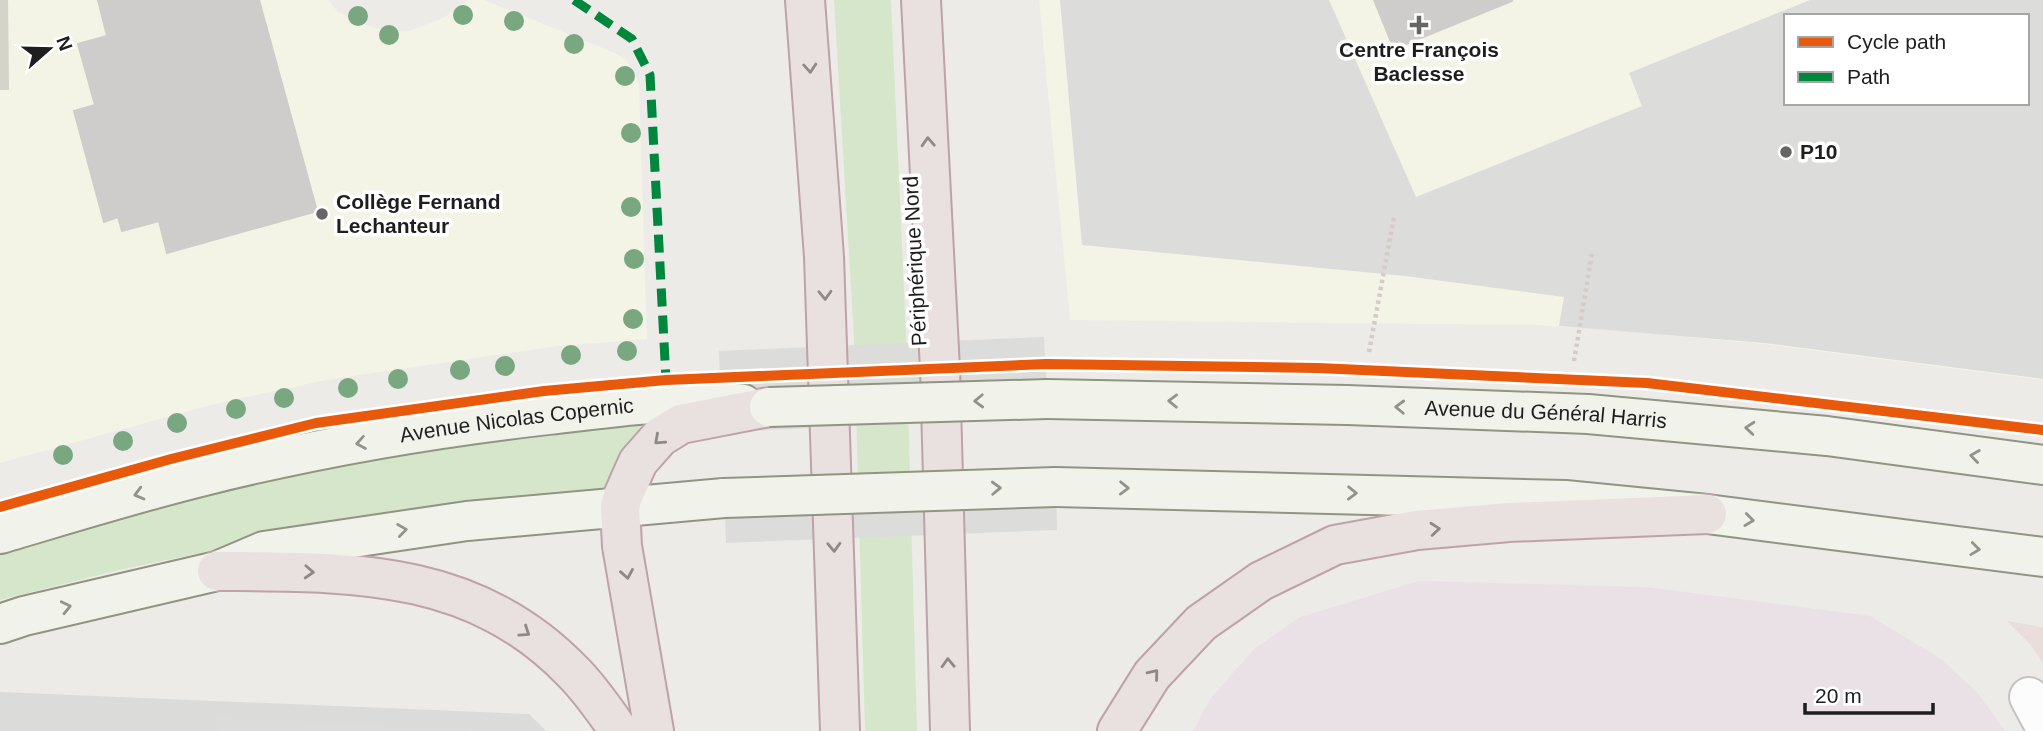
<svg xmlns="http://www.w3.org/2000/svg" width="2043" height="731" font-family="Helvetica,sans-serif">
  <rect width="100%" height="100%" fill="#ecebe8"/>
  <!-- residential -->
  <path fill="#dbdbd9" d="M0,692L529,714L546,731H0Z"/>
  <!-- commercial -->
  <path fill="#e9dedb" d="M2007,621L2043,627V663L2030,644Z"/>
  <!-- industrial -->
  <path fill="#e9e1e5" d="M1419,581L1646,587L1870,616L1941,659L1978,693L2005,731H1193L1211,698L1254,649L1300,617Z"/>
  <!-- education -->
  <path fill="#f3f4e5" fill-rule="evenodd" d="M8,0H328L338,12L357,22L386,31H409L445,17L468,0H484L615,53L626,60L634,71L639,84L647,339L558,346L326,380L214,404L0,463V90L9,89Z
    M1039,0H2043V380L1764,344L1602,329L1532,325L1070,320ZM1786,16H2027V103H1786Z"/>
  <!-- construction -->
  <path fill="#d4d4ca" d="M0,0H8L9,90H0Z"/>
  <!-- grass -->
  <path fill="#d6e6ca" d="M834,0H891L906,336L917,731H865L854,338Z
    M670,413L609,497L230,547L123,569L0,600V547L269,471Z"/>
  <!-- parking -->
  <path fill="#dcdcda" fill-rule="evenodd" d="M1060,0H1329L1416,197L1642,106L1629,73L1810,0H2043V379L1764,343L1559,326L1564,297L1405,276L1082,245ZM1786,16H2027V103H1786Z
    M212,717L480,731H220Z"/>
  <!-- pier -->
  <path fill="#dcdcdb" d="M1044,337L1048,418L722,432L719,351Z
    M724,486L1056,487L1057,530L726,543Z"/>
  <!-- building -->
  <path fill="#cfcdcb" stroke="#cfcdc9" stroke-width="2" d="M98,0H259L317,211L167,253L159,221L122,231L118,217L104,222L74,111L95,105L78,44L107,36Z
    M1374,0H1511L1512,1L1394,49Z"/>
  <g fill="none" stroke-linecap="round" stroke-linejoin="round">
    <defs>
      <path id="street" d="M2029,697L2043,723"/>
      <g id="secondary">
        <path id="s1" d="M1047,399L1347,405L1588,414L1827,436L2043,465"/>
        <path d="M1056,487L1565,500L1707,514L2043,557"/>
        <path id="s2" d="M0,534C68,514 135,493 204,476C316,448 432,428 548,415C612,408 678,397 743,404"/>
        <path d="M0,624L24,616L217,571L264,551L467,521L724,498"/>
      </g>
      <path id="highway" d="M805,0L824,257L840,731
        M921,0L940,369L950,731
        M217,571C350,572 473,568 573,672C591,690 605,711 619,731
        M654,731L622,546L620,507L623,496L638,462L660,437L681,424L769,407
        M1117,731L1152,675L1201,623L1261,581L1335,545L1417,530L1509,522L1707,514"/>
    </defs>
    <!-- street casing -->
    <use href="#street" stroke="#c3c3c2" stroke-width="42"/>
    <!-- secondary casing -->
    <use href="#secondary" stroke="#919482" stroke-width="42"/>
    <!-- highway casing -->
    <use href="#highway" stroke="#bea2a7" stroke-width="42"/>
    <!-- path -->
    <path stroke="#d5cbc8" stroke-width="4.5" stroke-dasharray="3.5 3.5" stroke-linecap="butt" d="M1369,352L1394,217
      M1574,361L1592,253"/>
    <!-- street -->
    <use href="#street" stroke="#fcfcfc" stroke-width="38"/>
    <!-- secondary -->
    <use href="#secondary" stroke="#f1f3eb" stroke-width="38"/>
    <!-- highway -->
    <use href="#highway" stroke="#e9e0e0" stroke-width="38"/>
    <defs>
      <path id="secondary-bridge" d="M769,407L1047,399
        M724,498L1056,487"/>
    </defs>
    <!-- secondary-bridge casing -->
    <use href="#secondary-bridge" stroke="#919482" stroke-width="42" stroke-linecap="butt"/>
    <!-- secondary-bridge -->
    <use href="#secondary-bridge" stroke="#f1f3eb" stroke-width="38"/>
    <!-- quiet -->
    <path stroke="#00873e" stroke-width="9" stroke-dasharray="18 9" stroke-linecap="butt" d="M574,0L632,39L650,75L666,380"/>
    <defs>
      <path id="cycleway" d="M0,507L171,459L316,423L544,391L666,380L1046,364L1318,368L1647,383L2043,430"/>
    </defs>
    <!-- cycleway casing -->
    <use href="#cycleway" stroke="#fff" stroke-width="15"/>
    <!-- cycleway -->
    <use href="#cycleway" stroke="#e8590c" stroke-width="10"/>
  </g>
  <!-- trees -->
  <g fill="#78a780">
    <circle cx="463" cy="15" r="10"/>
    <circle cx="358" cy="16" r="10"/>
    <circle cx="514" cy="21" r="10"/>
    <circle cx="389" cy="35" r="10"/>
    <circle cx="574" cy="44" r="10"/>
    <circle cx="625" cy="76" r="10"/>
    <circle cx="631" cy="133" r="10"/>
    <circle cx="631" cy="207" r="10"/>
    <circle cx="634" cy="259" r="10"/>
    <circle cx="633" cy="319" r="10"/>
    <circle cx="627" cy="351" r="10"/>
    <circle cx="571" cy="355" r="10"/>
    <circle cx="505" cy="366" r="10"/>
    <circle cx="460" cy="370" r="10"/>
    <circle cx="398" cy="379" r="10"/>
    <circle cx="348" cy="388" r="10"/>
    <circle cx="284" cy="398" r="10"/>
    <circle cx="236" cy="409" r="10"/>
    <circle cx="177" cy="423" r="10"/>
    <circle cx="123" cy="441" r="10"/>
    <circle cx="63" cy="455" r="10"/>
  </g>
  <!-- one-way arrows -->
  <defs><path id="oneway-chevron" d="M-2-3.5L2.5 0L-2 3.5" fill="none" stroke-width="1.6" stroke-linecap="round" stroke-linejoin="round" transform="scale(1.75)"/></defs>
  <g stroke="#8e8989">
    <use href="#oneway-chevron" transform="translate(810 68) rotate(86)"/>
    <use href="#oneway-chevron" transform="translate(928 142) rotate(-93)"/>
    <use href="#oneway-chevron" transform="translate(825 295) rotate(88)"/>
    <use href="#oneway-chevron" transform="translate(659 440) rotate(138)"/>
    <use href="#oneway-chevron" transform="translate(1435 529) rotate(-5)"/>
    <use href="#oneway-chevron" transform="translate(834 547) rotate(88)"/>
    <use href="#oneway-chevron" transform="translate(309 572) rotate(3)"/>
    <use href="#oneway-chevron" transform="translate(627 574) rotate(80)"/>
    <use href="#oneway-chevron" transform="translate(525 632) rotate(34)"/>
    <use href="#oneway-chevron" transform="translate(948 663) rotate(-92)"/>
    <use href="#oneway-chevron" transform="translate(1154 674) rotate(-51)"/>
  </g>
  <g stroke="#92938f">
    <use href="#oneway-chevron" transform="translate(979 401) rotate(178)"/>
    <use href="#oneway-chevron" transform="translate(1173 401) rotate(-179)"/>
    <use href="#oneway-chevron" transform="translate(1400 407) rotate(-178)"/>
    <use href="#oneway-chevron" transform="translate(1750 428) rotate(-175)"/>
    <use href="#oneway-chevron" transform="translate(361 443) rotate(170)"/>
    <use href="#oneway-chevron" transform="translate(1975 456) rotate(-172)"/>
    <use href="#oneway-chevron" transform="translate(996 488) rotate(-2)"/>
    <use href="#oneway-chevron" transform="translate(1124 488) rotate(1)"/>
    <use href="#oneway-chevron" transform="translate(1352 493) rotate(1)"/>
    <use href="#oneway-chevron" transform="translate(139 494) rotate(165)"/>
    <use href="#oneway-chevron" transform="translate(1749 520) rotate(7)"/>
    <use href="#oneway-chevron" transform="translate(402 530) rotate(-8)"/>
    <use href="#oneway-chevron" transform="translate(1975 549) rotate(7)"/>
    <use href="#oneway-chevron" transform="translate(66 607) rotate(-13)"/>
  </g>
  <!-- markers -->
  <g fill="#666665" stroke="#fff" stroke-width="2.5">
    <path d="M1415.5 14.5h7v7h7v7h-7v7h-7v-7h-7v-7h7z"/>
    <circle cx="1786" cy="152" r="7"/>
    <circle cx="322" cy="214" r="7"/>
  </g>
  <g text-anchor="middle" stroke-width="7" stroke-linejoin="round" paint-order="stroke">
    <!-- poi labels -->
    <g font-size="21" font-weight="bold" fill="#1e1e1e" stroke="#fff" text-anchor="start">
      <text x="1419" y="57" text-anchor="middle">Centre François<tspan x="1419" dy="24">Baclesse</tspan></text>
      <text x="1800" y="159">P10</text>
      <text x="336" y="209">Collège Fernand<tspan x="336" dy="24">Lechanteur</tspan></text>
    </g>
    <!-- street labels -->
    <g font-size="21" fill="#1e1e1e" stroke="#fff">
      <text transform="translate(915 261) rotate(-93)" y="7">Périphérique Nord</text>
      <text dy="7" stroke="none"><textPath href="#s1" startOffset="499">Avenue du Général Harris</textPath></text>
      <text dy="7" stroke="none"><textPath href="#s2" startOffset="530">Avenue Nicolas Copernic</textPath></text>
    </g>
  </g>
  <!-- legend -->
  <rect x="1784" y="14" width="245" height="91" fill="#ffffff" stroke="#a5a5a5" stroke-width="2"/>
  <rect x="1798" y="37" width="35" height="10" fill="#e8590c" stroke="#a5a5a5" stroke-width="2"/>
  <text x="1847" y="49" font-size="21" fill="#1e1e1e">Cycle path</text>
  <rect x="1798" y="72" width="35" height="10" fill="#00873e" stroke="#a5a5a5" stroke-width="2"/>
  <text x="1847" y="84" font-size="21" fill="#1e1e1e">Path</text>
  <!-- north arrow -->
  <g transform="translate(49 49) rotate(70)" stroke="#ffffff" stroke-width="5" paint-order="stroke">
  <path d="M0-5L12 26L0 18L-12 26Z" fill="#1e1e1e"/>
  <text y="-10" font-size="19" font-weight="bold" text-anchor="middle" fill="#1e1e1e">N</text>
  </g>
  <!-- scale -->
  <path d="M1805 703v10h128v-10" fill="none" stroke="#1e1e1e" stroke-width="3.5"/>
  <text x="1815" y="703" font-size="21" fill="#1e1e1e" stroke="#ffffff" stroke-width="5" paint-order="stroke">20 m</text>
</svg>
